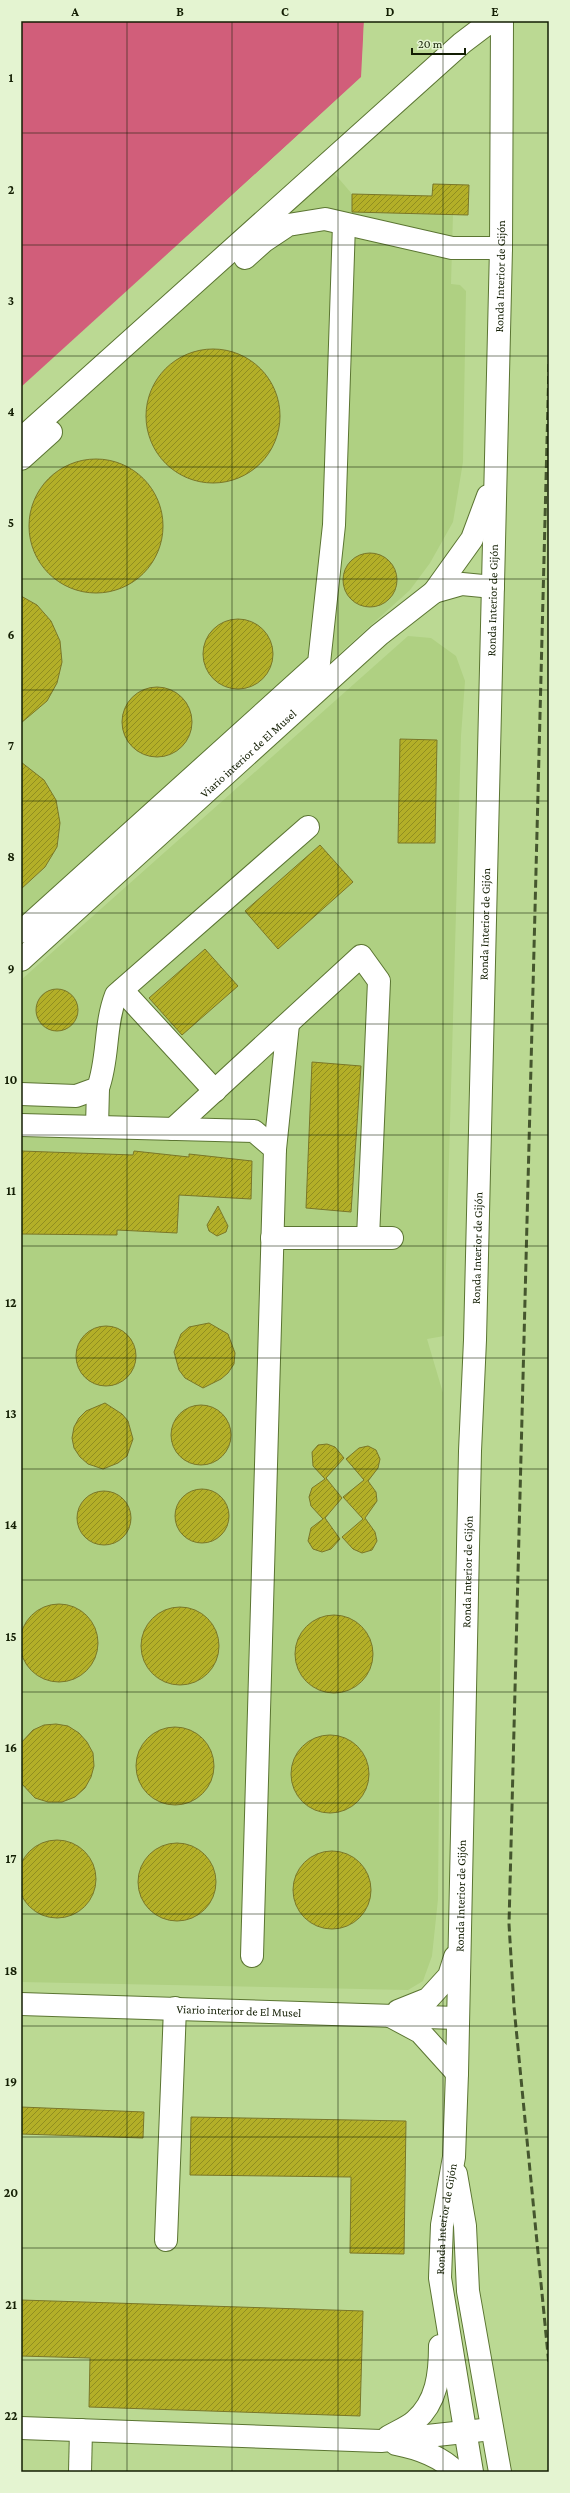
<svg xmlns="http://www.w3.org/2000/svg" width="570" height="2493" font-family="'Crimson Pro',serif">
  <defs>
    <pattern id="building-hatch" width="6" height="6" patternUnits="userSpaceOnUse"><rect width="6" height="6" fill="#b3af28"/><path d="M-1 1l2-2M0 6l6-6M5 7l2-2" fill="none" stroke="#908e20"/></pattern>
  </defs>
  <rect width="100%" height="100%" fill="#bbd993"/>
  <!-- built -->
  <path fill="#afd082" d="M334,173L352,194V212L453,214L451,284L460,285L466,291L463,462L453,522L430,563L410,590L21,940V449Z
    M408,636L431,638L456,656L465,681L461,736L444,1336L427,1339L443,1393L438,1899L432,1956L423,1981L408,1990L21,1982V980Z"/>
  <!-- water -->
  <path fill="#d15e7a" d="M21,21H364L362,77L21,387Z"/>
  <!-- pier -->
  <path fill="#bbd993" d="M364,21H366L363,79L21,389L361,77Z"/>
  <!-- building -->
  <path fill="url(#building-hatch)" stroke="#7a7729" d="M433,184L469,185L468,215L352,212V194L432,196Z
    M146 416a67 67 0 1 1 134 0a67 67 0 1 1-134 0Z
    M29 526a67 67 0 1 1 134 0a67 67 0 1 1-134 0Z
    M343 580a27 27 0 1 1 54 0a27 27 0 1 1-54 0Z
    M21,596L37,605L51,621L60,641L62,662L57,683L47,701L21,723Z
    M203 654a35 35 0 1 1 70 0a35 35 0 1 1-70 0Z
    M122 722a35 35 0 1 1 70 0a35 35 0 1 1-70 0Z
    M400,739L437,740L435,843H398Z
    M21,762L44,780L56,800L60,823L57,847L45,867L21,889Z
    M320,845L353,882L278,949L245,911Z
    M205,949L238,986L182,1035L149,998Z
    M36 1010a21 21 0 1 1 42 0a21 21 0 1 1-42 0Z
    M312,1062L361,1066L351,1212L306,1208Z
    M21,1151L133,1155L134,1151L189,1157V1154L252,1161L251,1199L179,1195L177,1233L117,1230V1235L21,1234Z
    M218,1206L228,1226L226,1232L217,1236L209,1231L207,1225Z
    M209,1323L228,1334L235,1353L234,1364L228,1373L221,1379L203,1388L185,1378L179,1370L174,1352L181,1334L189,1327Z
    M76 1356a30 30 0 1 1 60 0a30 30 0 1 1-60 0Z
    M105,1403L122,1414L128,1421L133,1439L127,1456L118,1463L103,1469L88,1464L80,1457L74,1448L72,1438L74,1427L79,1418L86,1411Z
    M171 1435a30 30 0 1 1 60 0a30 30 0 1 1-60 0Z
    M327,1444L335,1447L344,1458L326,1478L342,1498L325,1518L340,1539L331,1549L322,1552L313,1549L308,1541L311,1528L323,1519L311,1506L309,1497L312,1488L325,1479L313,1466L312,1452L318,1445Z
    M368,1446L376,1450L380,1459L378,1468L368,1481L376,1492L377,1501L365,1518L375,1532L377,1541L372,1550L362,1553L353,1549L342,1537L363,1519L343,1497L364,1480L346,1459L359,1448Z
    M175 1516a27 27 0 1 1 54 0a27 27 0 1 1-54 0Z
    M77 1518a27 27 0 1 1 54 0a27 27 0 1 1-54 0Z
    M20 1643a39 39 0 1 1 78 0a39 39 0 1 1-78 0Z
    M141 1646a39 39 0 1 1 78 0a39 39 0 1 1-78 0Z
    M295 1654a39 39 0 1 1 78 0a39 39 0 1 1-78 0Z
    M56,1724L68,1726L79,1733L87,1742L93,1753L94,1766L91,1777L85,1788L75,1797L62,1802H48L35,1798L21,1783V1743L33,1730L44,1725Z
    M136 1766a39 39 0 1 1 78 0a39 39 0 1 1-78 0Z
    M291 1774a39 39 0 1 1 78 0a39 39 0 1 1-78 0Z
    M18 1879a39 39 0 1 1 78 0a39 39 0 1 1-78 0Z
    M138 1882a39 39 0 1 1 78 0a39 39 0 1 1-78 0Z
    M293 1890a39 39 0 1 1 78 0a39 39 0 1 1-78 0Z
    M21,2107L144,2112L143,2138L21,2134Z
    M191,2117L406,2121L404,2254L350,2253L351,2177L190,2175Z
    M21,2300L363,2311L360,2416L89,2407L90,2358L21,2356Z"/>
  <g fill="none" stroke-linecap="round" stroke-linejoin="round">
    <defs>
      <g id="minor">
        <path d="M245,258L264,241L288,225L325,219L452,248H501"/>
        <path d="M21,439L462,43L491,21"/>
        <path d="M21,459L51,432"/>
        <path d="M434,592L472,539L488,496"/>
        <path d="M21,932L319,663L334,525L344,224"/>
        <path id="s1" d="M21,960L379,635L434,592L462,584L493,587"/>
        <path d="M122,990L215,1091"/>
        <path d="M21,1094L76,1096L98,1088C109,1058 104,1026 116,995L308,827"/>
        <path d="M21,1125L254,1131L275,1149L252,1956"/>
        <path d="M97,1127L98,1088"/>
        <path d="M173,1129L361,956L379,981L368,1238"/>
        <path d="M275,1149L288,1024"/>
        <path d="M272,1238H392"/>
        <path id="s2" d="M21,2004L457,2018"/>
        <path d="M398,2011L428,1999L449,1976L455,1957"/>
        <path d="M392,2017L420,2032L457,2073"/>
        <path d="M456,2174L465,2226L468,2291L500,2472"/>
        <path d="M166,2240L175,2008"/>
        <path d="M21,2428L381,2441L492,2429"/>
        <path d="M388,2437C396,2432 407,2428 415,2421C437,2402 440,2374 440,2346"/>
        <path d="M396,2444C417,2448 440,2456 456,2472"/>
        <path d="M80,2472L81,2430"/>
        <path id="s3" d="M472,2472L440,2278L442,2225L454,2157L457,2073L470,1451L475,1340L501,248L502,21"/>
      </g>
    </defs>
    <!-- minor casing -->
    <use href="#minor" stroke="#5b7532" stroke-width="24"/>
    <!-- minor -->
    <use href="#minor" stroke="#fff" stroke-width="22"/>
    <!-- rail -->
    <path stroke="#45562e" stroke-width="3" stroke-dasharray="8 4" stroke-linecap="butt" d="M549,364L509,1924L514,2007L549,2365"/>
  </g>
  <!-- grid -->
  <path fill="none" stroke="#131e03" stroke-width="1" stroke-opacity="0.55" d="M127,21V2472M232,21V2472M338,21V2472M443,21V2472M21,133H549M21,245H549M21,356H549M21,467H549M21,579H549M21,690H549M21,801H549M21,913H549M21,1024H549M21,1135H549M21,1246H549M21,1358H549M21,1469H549M21,1580H549M21,1692H549M21,1803H549M21,1914H549M21,2026H549M21,2137H549M21,2248H549M21,2360H549"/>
  <g text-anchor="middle" stroke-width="3.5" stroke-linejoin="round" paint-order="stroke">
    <!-- street labels -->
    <g font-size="12" fill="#131e03" stroke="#e4f4d1">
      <text dy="4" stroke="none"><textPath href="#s3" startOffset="2200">Ronda Interior de Gijón</textPath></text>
      <text dy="4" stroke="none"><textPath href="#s3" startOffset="1876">Ronda Interior de Gijón</textPath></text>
      <text dy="4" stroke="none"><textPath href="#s1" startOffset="307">Viario interior de El Musel</textPath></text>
      <text dy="4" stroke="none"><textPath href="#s3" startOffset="1552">Ronda Interior de Gijón</textPath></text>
      <text dy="4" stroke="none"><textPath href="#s3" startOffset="1228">Ronda Interior de Gijón</textPath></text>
      <text dy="4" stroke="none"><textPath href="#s3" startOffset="904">Ronda Interior de Gijón</textPath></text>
      <text dy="4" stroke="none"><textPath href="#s3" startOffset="580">Ronda Interior de Gijón</textPath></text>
      <text dy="4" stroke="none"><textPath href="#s2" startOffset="218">Viario interior de El Musel</textPath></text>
      <text dy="4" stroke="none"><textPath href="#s3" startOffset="256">Ronda Interior de Gijón</textPath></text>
    </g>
  </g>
  <!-- border -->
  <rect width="570" height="2493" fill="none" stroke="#e4f4d1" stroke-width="44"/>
  <!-- scale -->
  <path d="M412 48v6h53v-6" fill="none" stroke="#131e03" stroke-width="2"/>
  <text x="418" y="48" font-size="12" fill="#131e03" stroke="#e4f4d1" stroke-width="3" paint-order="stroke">20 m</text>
  <rect x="22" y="22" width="526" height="2449" fill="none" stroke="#131e03" stroke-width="1.5"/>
  <g font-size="13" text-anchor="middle" font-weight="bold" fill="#131e03">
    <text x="75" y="16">A</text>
    <text x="180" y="16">B</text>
    <text x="285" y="16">C</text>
    <text x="390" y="16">D</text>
    <text x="495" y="16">E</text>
    <text x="11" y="82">1</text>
    <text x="11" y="194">2</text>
    <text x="11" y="305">3</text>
    <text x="11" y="416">4</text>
    <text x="11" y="527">5</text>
    <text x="11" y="639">6</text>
    <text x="11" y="750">7</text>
    <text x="11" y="861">8</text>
    <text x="11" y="973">9</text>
    <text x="11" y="1084">10</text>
    <text x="11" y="1195">11</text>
    <text x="11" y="1307">12</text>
    <text x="11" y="1418">13</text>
    <text x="11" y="1529">14</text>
    <text x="11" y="1641">15</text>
    <text x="11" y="1752">16</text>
    <text x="11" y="1863">17</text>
    <text x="11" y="1975">18</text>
    <text x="11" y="2086">19</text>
    <text x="11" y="2197">20</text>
    <text x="11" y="2309">21</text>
    <text x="11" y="2420">22</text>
  </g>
</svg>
